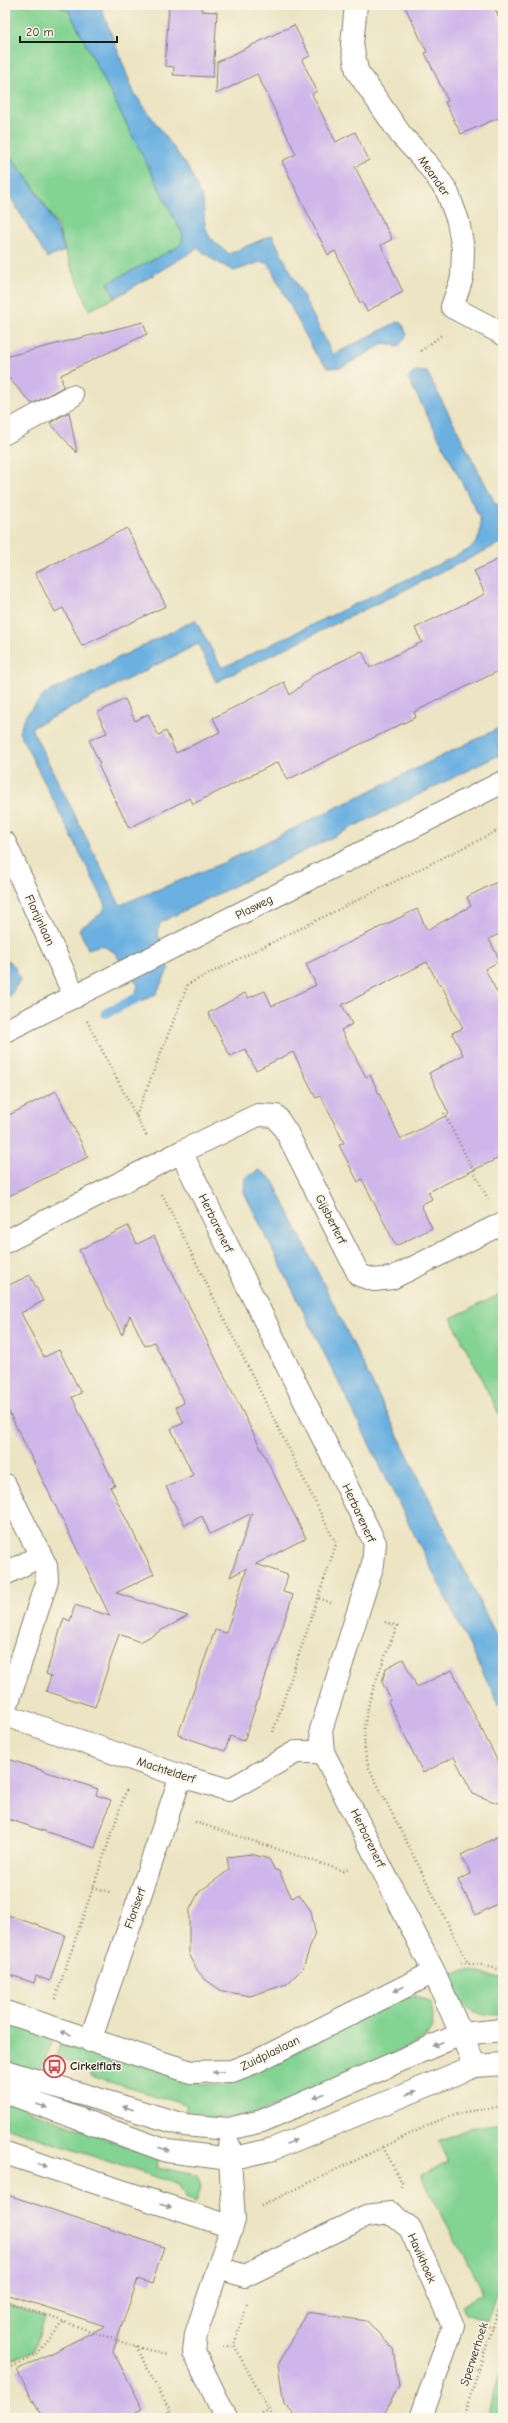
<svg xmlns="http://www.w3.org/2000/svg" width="508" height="2423" font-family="'Comic Neue',sans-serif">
  <rect width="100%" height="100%" fill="#fcf5e5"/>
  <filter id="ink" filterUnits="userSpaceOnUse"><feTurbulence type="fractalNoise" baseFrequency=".025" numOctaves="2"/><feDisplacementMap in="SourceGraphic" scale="8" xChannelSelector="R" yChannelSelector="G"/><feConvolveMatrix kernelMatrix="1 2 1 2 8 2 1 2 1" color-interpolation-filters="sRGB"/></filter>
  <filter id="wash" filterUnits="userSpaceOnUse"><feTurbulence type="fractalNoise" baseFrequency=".012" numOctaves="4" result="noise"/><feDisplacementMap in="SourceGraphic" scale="16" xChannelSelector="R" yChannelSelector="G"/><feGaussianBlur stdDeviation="0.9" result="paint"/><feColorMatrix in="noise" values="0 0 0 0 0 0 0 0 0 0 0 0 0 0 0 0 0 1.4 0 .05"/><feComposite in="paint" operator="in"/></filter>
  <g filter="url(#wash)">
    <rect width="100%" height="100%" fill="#ece4c3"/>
    <!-- green -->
    <path fill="#83d393" stroke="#507858" d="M5,5H57L69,11L183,235V242L178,247L108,284L115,298L89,310L65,251L58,227L34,187L5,149Z
      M503,1293V1422L451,1318Z
      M469,1970L503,1979V2015C466,2015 461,2007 445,1975Z
      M417,1996L429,2001C435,2019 435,2023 425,2039L282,2105L237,2117L207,2118L184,2114L186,2105L90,2076L91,2069L57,2057L62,2040L203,2084L223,2085L241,2079L406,1997Z
      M5,2020L54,2037L44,2063L33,2071L5,2062Z
      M5,2101L159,2158L156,2167L197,2175L201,2185L195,2202L186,2199L179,2185L5,2127Z
      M503,2123V2280L486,2320L466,2313L462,2306L483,2293L421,2175L448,2162L438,2141L473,2127Z
      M5,2304L45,2317L34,2350L5,2364Z
      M503,2365V2418H486Z"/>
    <!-- water -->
    <path fill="#6bb0e1" stroke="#44667e" d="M57,5H100L134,93L189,169L203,201L205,226L210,238L229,254L272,235L333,355L397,322L402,323L407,335L398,347L385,343L342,367L328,368L315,353L268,263L260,262L234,271L215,261L198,248L115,298L108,283L178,247L182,242L183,235L69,11Z
      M5,149C29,181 53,212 65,251L47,258L5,188Z
      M416,371L427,372L496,505L503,504V542L216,682L198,644L31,728L120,905L223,863L503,726V753L161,922L157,932L169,968L156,994L142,1001L136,992L138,985L114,952L101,945L88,949L79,929L102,913L106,905L19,732L26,715L45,694L195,620L222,668L468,550C481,540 481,533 480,518L408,378Z
      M5,960C14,962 17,972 20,980L10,996L5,999Z
      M259,1170L272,1179L503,1649V1713L244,1192L245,1178Z"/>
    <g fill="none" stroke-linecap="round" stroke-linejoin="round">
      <!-- stream -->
      <path stroke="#6bb0e1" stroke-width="10" d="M106,1013L139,997"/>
    </g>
    <g id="blocks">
      <!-- building -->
      <path fill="#cfb6ea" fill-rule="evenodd" d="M169,5H202V11L217,12L213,77L173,75L174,67L165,66Z
        M404,5H493L503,25V116L461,134L445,102L448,101L425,53L427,52Z
        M294,25L310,56L302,60L317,91L312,94L336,142L355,132L369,160L355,167L392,239L381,245L403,292L367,311L362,302L360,303L335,251L328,255L282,161L296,154L257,74L216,94L217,62Z
        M143,322L147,334L61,375L63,387L32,404L5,374V357Z
        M69,412L77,453L50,423Z
        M127,528L166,606L82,646L63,608L55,612L35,573Z
        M503,557V669L414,712L416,717L287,780L278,762L193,804L190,798L129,828L98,765L100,764L89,740L107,733L97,713L125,699L135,721L148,714L158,735L166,731L176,753L220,732L213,718L284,682L290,695L315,674L362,651L370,668L422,642L415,628L485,594L474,571Z
        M503,879V932L489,939L500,961L485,969L503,1004V1156L428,1192L432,1199L421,1205L432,1228L396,1246L362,1179L358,1182L339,1145L344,1143L321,1096L316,1098L293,1052L256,1070L245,1049L230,1056L208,1013L245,993L248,998L265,991L272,1006L316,985L306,964L417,909L427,930L471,906L467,897ZM427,962L439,985L441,984L463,1028L452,1033L463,1055L429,1073L449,1114L401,1139L370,1075L366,1077L341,1030L352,1024L342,1005Z
        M56,1091L88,1157L5,1198V1117Z
        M128,1226L137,1244L154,1236L306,1538L256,1564L288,1575L283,1592L293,1595L244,1741L230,1736L225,1751L178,1735L215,1630L226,1633L247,1568L230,1577L252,1513L210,1534L202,1516L185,1525L166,1487L193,1475L171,1429L184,1423L176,1407L184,1403L154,1342L145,1346L130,1315L122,1335L79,1250Z
        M30,1275L43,1301L21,1313L44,1357L59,1350L81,1393L72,1397L115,1485L110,1487L154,1574L116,1593L188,1616L140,1642L119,1634L95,1707L46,1691L51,1676L46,1674L64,1618L70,1621L75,1605L110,1616L5,1404V1283L7,1286Z
        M403,1659L417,1687L452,1670L503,1772V1805L473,1794L454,1757L423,1773L388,1701L391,1700L382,1682L386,1668Z
        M5,1758L98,1789L96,1795L111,1800L95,1848L5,1818Z
        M503,1834V1901L476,1915L458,1880L471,1874L461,1855Z
        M251,1854L269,1859L275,1870L279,1871L292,1898L299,1894L311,1911L315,1932L303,1968L287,1984L250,1996L222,1991L206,1980L197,1970L189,1953V1911L199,1892L229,1870L227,1857Z
        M5,1914L65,1935L50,1981L36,1976L34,1983L5,1973Z
        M5,2194L164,2247L152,2284L138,2279L113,2351L143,2409L125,2418H43L17,2370L105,2326L5,2294Z
        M306,2312L367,2321L393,2349L399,2386L382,2418H298L284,2403L278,2365Z"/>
    </g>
  </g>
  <g filter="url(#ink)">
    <use href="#blocks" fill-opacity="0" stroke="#848070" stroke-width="1"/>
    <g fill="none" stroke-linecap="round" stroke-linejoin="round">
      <defs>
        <path id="minor" d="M356,5L352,44L357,71L401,135L426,162L447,191L458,221L463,249L462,278L452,307L503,334
          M5,433L72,396
          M5,843L75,997
          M5,1031L503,782
          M181,1152L258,1115L276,1116L287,1133L359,1275L374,1280L392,1278L503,1223
          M5,1242L181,1152L375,1543L373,1564L321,1730L323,1752L434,1972L475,2066
          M5,1485L46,1566L47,1580L5,1711
          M5,1574L40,1556
          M5,1715L181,1776L229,1790L296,1752H323
          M5,2012L191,2072L232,2071L255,2062L434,1972
          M90,2041L181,1776
          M5,2071L184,2125L228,2129L262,2121L461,2034L503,2030
          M5,2092L167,2151L230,2159L273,2149L475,2066L503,2064
          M5,2153L232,2227
          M219,2268L245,2276L366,2216L391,2213L410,2228L453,2326L421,2418
          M226,2418L194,2352L196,2334L234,2220L229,2145"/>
      </defs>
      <!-- minor casing -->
      <use href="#minor" stroke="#848070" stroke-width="24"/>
      <!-- path -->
      <path stroke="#848070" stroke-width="2.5" stroke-dasharray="1 3" stroke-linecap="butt" d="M421,351L443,334
        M87,1021L147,1137
        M444,1113L488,1199
        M136,1116L188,984L503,828
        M162,1194L336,1544L273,1732
        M319,1598L331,1603
        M385,1622L397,1626C381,1670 353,1721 369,1768L468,1963
        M195,1822L344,1871L349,1868
        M93,1887L112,1893
        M461,1963L483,1965L503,1971
        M55,1999L127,1788
        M383,2147L402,2183L401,2187
        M261,2206L437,2121L465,2112L503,2106
        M5,2301L136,2347L166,2354
        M247,2304L234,2345L273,2418
        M481,2324L493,2328
        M136,2347L174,2418
        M223,2347L234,2345
        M469,2366L479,2370
        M5,2370L36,2355L64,2322
        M157,2418L170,2411
        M255,2418L269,2411
        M463,2418L503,2296"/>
      <!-- minor -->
      <use href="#minor" stroke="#fff" stroke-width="22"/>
    </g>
    <!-- one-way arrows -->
    <defs><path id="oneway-solid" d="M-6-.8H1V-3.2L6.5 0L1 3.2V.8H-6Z"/></defs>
    <g fill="#999">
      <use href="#oneway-solid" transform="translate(399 1989) rotate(153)"/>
      <use href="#oneway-solid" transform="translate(66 2033) rotate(-161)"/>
      <use href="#oneway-solid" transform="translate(438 2044) rotate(156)"/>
      <use href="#oneway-solid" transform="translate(218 2072) rotate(177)"/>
      <use href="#oneway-solid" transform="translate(411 2093) rotate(-23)"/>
      <use href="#oneway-solid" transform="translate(319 2096) rotate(156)"/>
      <use href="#oneway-solid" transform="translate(42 2106) rotate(20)"/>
      <use href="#oneway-solid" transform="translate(128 2108) rotate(-164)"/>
      <use href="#oneway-solid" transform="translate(291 2142) rotate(-22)"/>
      <use href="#oneway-solid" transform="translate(164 2149) rotate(17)"/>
      <use href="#oneway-solid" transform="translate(42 2165) rotate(18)"/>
      <use href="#oneway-solid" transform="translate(166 2206) rotate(18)"/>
    </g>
  </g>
  <!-- icons -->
  <defs>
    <symbol id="bus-ring" viewBox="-11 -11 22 22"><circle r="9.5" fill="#fcf5e5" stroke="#d1495b" stroke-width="1.5"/><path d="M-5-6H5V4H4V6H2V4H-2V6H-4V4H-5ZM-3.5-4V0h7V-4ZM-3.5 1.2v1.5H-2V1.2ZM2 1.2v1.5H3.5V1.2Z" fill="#d1495b"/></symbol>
  </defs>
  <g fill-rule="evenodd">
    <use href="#bus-ring" x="42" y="2054" width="25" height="25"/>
  </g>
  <g text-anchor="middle" stroke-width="3" stroke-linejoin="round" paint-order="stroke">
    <!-- street labels -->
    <g font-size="12" fill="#1c1c1c" stroke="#fcf5e5">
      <text transform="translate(434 176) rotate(55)" y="4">Meander</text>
      <text transform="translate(254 907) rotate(-27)" y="4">Plasweg</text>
      <text transform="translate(40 920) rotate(65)" y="4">Florijnlaan</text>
      <text transform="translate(331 1219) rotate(63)" y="4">Gijsberterf</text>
      <text transform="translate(216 1223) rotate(64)" y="4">Herbarenerf</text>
      <text transform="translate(359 1513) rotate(65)" y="4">Herbarenerf</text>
      <text transform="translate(166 1770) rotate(18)" y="4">Machtelderf</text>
      <text transform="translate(368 1838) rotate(64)" y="4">Herbarenerf</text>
      <text transform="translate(135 1908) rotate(-71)" y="4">Floriserf</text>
      <text transform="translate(270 2053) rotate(-26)" y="4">Zuidplaslaan</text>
      <text transform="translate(422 2258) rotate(66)" y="4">Havikhoek</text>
      <text transform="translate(474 2354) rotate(-72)" y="4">Sperwerhoek</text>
    </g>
    <!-- poi labels -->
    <g font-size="12" font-weight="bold" fill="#1c1c1c" stroke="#fcf5e5" text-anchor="start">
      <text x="70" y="2070">Cirkelflats</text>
    </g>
  </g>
  <!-- margin -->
  <rect width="508" height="2423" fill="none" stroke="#fcf5e5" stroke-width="20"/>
  <!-- scale -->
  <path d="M20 36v6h97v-6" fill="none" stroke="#1c1c1c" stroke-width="2"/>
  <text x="26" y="36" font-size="12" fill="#1c1c1c" stroke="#fcf5e5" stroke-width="3" paint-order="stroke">20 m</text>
</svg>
